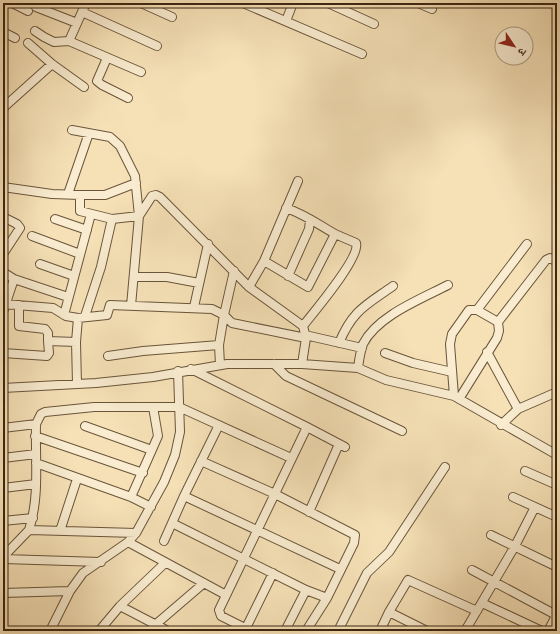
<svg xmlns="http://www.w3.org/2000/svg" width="560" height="634" font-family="'IM FELL French Canon','Noto Serif Devanagari',serif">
  <rect width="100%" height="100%" fill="#f6e1b7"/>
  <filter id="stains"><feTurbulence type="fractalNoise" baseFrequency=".005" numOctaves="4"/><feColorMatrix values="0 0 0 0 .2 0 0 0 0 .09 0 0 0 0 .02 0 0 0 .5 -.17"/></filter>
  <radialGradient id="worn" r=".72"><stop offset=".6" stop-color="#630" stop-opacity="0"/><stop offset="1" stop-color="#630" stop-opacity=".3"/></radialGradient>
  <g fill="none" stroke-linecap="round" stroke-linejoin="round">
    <defs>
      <path id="minor" d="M12,3L28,11
        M141,3L172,17
        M243,3L362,54
        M328,3L374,24
        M418,3L432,9
        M36,7L77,23
        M82,12L157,46
        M286,21L293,3
        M35,31L44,37L54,42L69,41L141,72
        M3,32L15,38
        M69,41L86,3
        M28,43L52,64L84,87
        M107,58L97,81L102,85L128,98
        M3,108L52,64
        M72,130L110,137L120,146L135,176L139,216L131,306
        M3,187L52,194L80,195V211L112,219L139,216L152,196L156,195L160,197L249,287L303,326L306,338L302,364
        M68,194L89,133
        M80,195H105L136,183
        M286,208C304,214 318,224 335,234
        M3,217L17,224L20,228L3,254
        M55,219L87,230
        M32,236L80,254
        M264,261L308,287L335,234L356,243C361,257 313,313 303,326
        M40,264L74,276
        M3,272L14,279L68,297
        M288,276L309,229L310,220
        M134,277H167L199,283
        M249,287L264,261L298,181
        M5,304L53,308L66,316L78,318
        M19,305V326L45,329L48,333V341
        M194,307L208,244
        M477,310L527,244
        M3,312L14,279
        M64,315L91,214
        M85,316L101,267L112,219
        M305,335L362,348
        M76,342L77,384
        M339,343C353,310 365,306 393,286
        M219,345L224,315L234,271
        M487,352L518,409
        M3,353L47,356L49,353L48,341L76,342L78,318L107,315L110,305L212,309L224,315L232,323L306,338
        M385,353L413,363L452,372
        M108,356L143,351L219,345L220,365
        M274,364L286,376L402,431
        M358,368C359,361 360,352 363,344C377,316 421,299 448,285
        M191,369L307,427L219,610L221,616L245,628
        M3,388L96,383L153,377L227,364H302L358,368L386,380L454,396L557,455
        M454,396L450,344L452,334L469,310H477L498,322L546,260L550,258L557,262
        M459,399L497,338L499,331L498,322
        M36,424C35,459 40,496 29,530L136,533
        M501,425L518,409L557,392
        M85,426L149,449L151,452L131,497
        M307,427L345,447
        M3,428L36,424L41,414L45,412L94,407H179L291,458
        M35,436L143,473
        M151,452L158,436L153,407
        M3,458L36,454
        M201,461L275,494L355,535L354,543L327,598L306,631
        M36,463L131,497L151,507
        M525,471L557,485
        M3,488L36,484
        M184,496L219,425
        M513,497L557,517
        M309,512L339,444
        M3,521L33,518
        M172,523L306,590L327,598
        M60,531L77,479
        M491,535L557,567
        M164,541L184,496L340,569
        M128,542L226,595
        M3,557L29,530
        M3,559L101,562
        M472,570L556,615
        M3,593L70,591
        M482,603L542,631
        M120,606L168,631
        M389,612L408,580L477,611
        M155,625L204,583
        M246,628L273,573
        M50,631L70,591L83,573L128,542L136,533L164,482L175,455L180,432L178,371
        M99,631L120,606L165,563
        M285,631L306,590
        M338,631L367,573L389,552L445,467
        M380,631L389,612L427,631
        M465,631L515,546L535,507
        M548,631L557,614"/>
    </defs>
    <!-- minor casing -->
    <use href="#minor" stroke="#6a553a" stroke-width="10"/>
    <!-- minor -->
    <use href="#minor" stroke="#f9ecd0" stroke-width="8"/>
  </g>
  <!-- margin -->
  <rect width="560" height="634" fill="none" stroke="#f6e1b7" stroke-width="16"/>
  <rect x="4" y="4" width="552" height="626" fill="none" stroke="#3c2611" stroke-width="2"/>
  <rect x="8" y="8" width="544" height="618" fill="none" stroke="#3c2611"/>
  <!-- north arrow -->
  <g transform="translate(514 46) rotate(125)"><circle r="19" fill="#f9ecd0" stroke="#ad9d84"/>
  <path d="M0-3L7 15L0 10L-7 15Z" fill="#8f2418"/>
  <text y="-6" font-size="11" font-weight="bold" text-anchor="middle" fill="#3c2611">उ</text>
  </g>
  <rect width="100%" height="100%" filter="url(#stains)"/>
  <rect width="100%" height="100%" fill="url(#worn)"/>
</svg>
